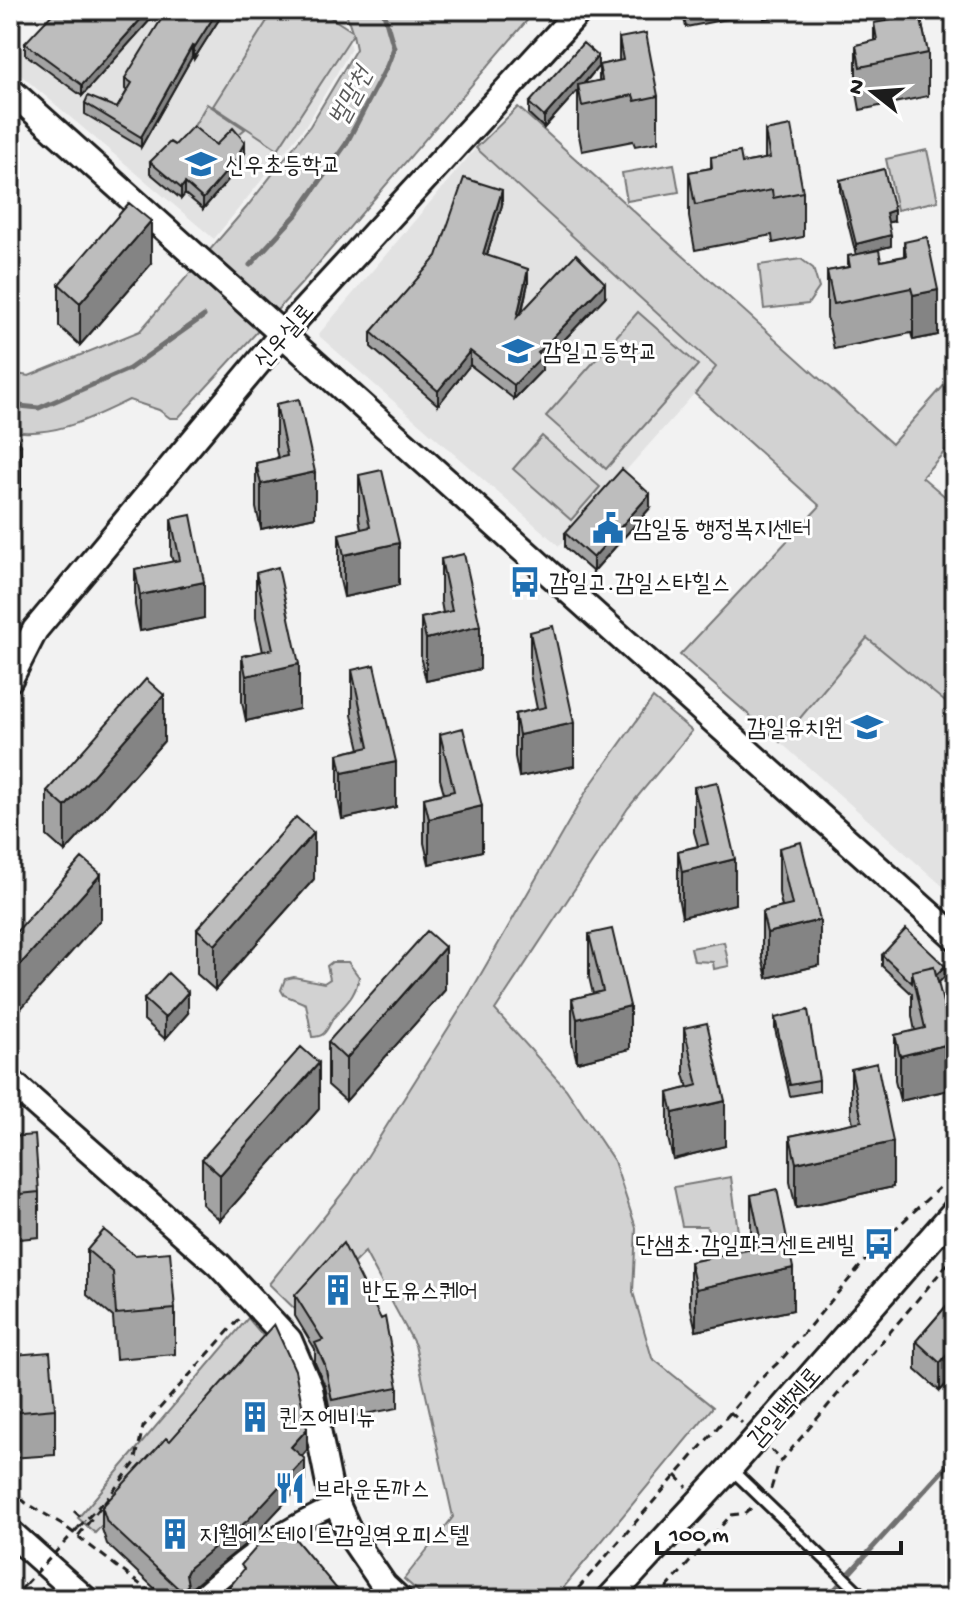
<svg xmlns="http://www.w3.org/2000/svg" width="965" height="1609" font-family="'Gochi Hand','Poor Story',sans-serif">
  <rect width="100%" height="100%" fill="#f2f2f2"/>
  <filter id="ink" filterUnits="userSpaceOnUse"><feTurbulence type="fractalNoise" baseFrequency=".0125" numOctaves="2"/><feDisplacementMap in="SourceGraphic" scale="16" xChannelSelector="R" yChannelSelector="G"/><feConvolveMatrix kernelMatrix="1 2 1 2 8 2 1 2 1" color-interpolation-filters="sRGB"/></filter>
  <g filter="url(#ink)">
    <!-- built -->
    <path fill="#e2e2e2" d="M61,10H341L351,49L307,124L214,239L10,66V62Z
      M476,148L717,368L559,546L318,335Z
      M867,638L955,709V897L780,742Z"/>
    <!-- green -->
    <path fill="#d2d2d2" stroke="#777" stroke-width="2" d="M274,10H319L352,31L345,10H536L301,284L178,418H170L159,410L129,400C89,419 56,437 10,431V373L29,376L140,331L246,208L310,126L356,49L353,34L278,149L213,106Z
      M207,104L245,129L217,152L190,133Z
      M518,107L892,444L955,373V440L922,477L955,505V710L867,638L780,742L680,655L820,506L695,394L716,367L476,148Z
      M927,150L938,201L897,210L886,159Z
      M674,164L679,192L627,201L622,173Z
      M801,259L813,268L819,288L808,304L764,309L759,265Z
      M638,312L698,365L606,469L546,416Z
      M542,436L600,487L571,520L513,469Z
      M653,698L692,731L628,808L495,1010L566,1089L614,1161L636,1228L633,1292L652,1358L713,1407L554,1599H427L404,1579L453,1517L415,1345L365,1252L301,1315L269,1284L350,1184L466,1000L587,790Z
      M724,942L729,966L714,969L713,962L694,961L691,948Z
      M332,962H348L359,977C355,997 347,1002 335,1016C327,1026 328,1037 312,1037L306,1004L284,995L281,990L285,979L294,977L324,983L330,979L327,966Z
      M731,1177L738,1232L710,1236L706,1226H682L674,1187Z
      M248,1318L270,1344L95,1533L78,1518Z"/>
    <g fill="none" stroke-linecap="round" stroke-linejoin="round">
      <!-- stream -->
      <path stroke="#707070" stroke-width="5" d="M250,265L297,214L346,144L387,66L394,48L383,10
        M10,405L39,408L129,369L204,316
        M826,1599L955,1457"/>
      <defs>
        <path id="lane" d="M732,1470L866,1599"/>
        <path id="street" d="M197,1599C241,1560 283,1527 337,1505"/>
        <path id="secondary" d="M10,90L955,937
          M10,679L35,630L283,333L580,10
          M10,1081L219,1265L289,1340L310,1389L330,1489L352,1538L384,1585L399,1599
          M10,1532L85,1599
          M609,1599L730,1468L955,1211"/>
      </defs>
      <!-- lane casing -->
      <use href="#lane" stroke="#1c1c1c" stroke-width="15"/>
      <!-- street casing -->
      <use href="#street" stroke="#1c1c1c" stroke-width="24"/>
      <!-- secondary casing -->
      <use href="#secondary" stroke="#1c1c1c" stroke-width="30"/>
      <!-- path -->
      <path stroke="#1c1c1c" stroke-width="3" stroke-dasharray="8 6" stroke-linecap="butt" d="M730,1412L742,1423
        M771,1450L782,1460
        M676,1475L687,1487
        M10,1489L26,1503L62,1524L159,1599
        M771,1489L778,1465L955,1255
        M74,1511L85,1521
        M78,1528L102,1503
        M78,1536L135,1463L143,1427L242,1316
        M41,1588L49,1599
        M12,1599L25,1585
        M569,1599L756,1383L782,1359L879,1244L955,1173
        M657,1599L731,1515L746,1513L754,1505"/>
      <!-- lane -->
      <use href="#lane" stroke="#fff" stroke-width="9"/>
      <!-- street -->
      <use href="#street" stroke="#fff" stroke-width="18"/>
      <!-- secondary -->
      <use href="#secondary" stroke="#fff" stroke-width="24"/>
      <!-- path-bridge -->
      <path stroke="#1c1c1c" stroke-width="3" stroke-dasharray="8 6" stroke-linecap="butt" d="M25,1585L78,1528"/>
    </g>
    <!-- wall -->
    <path fill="#a3a3a3" stroke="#1c1c1c" stroke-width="2" d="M159,10L82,96L25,54V43Z
      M225,10L194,59L192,57L141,147L85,114V103L117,108L127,91L125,89V78Z
      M682,10H792V14L764,19L763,12L686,27Z
      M895,10H919L928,53V96L860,110L856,87V45L874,41V23L895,19Z
      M619,38L658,96V142L635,146L633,141L582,151L578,130V90L544,128L529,114V103L598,67L584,84L599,81V65L619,61Z
      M765,131L803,192V237L773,243L772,235L695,250L689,217V172L711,168V157L742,163L765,159Z
      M175,145H216L245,153L242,157V164L203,209L185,194L181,199L150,173V162Z
      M840,180L894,221L888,223L891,246L856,255L881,261L904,256V242L938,335L913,340L911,333L834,349L827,317V271L848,267V256L856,255L840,191Z
      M502,205L487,255L528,283L522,312L605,297L542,363V370L514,399L470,365L438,405L371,347V332Z
      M151,264L80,345L59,326V284Z
      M276,404L315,517L261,529L256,508V463L278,458L276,450Z
      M359,475L399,585L344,597L339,576V534L361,529L359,518Z
      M650,508L593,572L565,547V533Z
      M171,519L204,618L140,631L135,605V569L173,562L171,555Z
      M441,559L480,669L426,681L421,660V618L443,613L441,602Z
      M256,573L299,709L246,721L242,702V656L263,652L256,618Z
      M530,632L574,766L519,777L515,757V714L537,709L530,674Z
      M352,670L396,807L342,819L338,799V754L360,749L352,715Z
      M440,734L482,851L429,864L424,843V798L444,793L440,779Z
      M164,741L65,852L47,836V791Z
      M694,787L735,904L682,917L678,897V851L698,846L694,832Z
      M779,848L820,965L767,978L762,957V912L782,907L779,893Z
      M314,879L215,990L197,974V929Z
      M589,934L630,1049L577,1062L572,1041V999L593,994L589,977Z
      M882,955L945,976L938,983L953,1089L900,1101L895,1081V1035L915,1031L912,1016V994L882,966Z
      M445,990L346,1101L328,1085V1042Z
      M144,999L188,1013L165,1039L144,1020Z
      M775,1018L819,1080V1091L790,1096L775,1029Z
      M684,1028L725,1146L673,1159L668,1138V1093L688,1088L684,1074Z
      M851,1069L893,1187L796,1208L790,1182V1136L853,1123L851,1114Z
      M319,1109L220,1220L202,1204V1159Z
      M10,1137L39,1192V1237L10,1240Z
      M751,1195L793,1310L696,1331L690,1305V1262L753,1249L751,1237Z
      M87,1250L175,1309V1354L116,1359L113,1317L87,1295Z
      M955,1267V1374L940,1391L916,1370V1341L953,1298V1270Z
      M295,1295L398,1387V1408L332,1420L325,1386L315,1363V1349L295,1316Z
      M10,1352L55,1409V1455L10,1458Z
      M170,1441L307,1450L302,1456L305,1481L248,1542L189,1590L188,1592V1599H166L107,1544L102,1529V1507Z"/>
    <!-- shaded-wall -->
    <path fill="#848484" stroke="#1c1c1c" stroke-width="2" d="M149,10H159L82,96V85Z
      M218,10H225L194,59V48Z
      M192,46V57L141,147V137Z
      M598,56V67L579,89L578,85V90L544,128V117Z
      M245,142V153L242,157V164L203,209V199L240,151Z
      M185,183V194L181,199V188Z
      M502,190V205L483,268V254Z
      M894,210V221L886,223V213Z
      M151,221V264L80,345V303Z
      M891,235V246L856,255V244Z
      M528,269V283L517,331V317Z
      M605,283V297L542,363V370L514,399V385L538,353Z
      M938,290V335L913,340V295Z
      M470,351V365L438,405V391Z
      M21,445V490L10,496V451Z
      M315,472V517L261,529V484Z
      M650,494V508L593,572V558Z
      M399,543V585L344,597V555Z
      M204,582V618L140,631V595Z
      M480,626V669L426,681V639Z
      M299,664V709L246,721V676Z
      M164,695V741L65,852V807Z
      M574,723V766L519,777V735Z
      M396,762V807L342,819V773Z
      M482,806V851L429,864V819Z
      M314,833V879L215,990V945Z
      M735,859V904L682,917V872Z
      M101,874V919L10,1021V976Z
      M820,920V965L767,978V933Z
      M445,947V990L346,1101V1059Z
      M945,966V976L921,1002V991Z
      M188,992V1013L165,1039V1018Z
      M630,1006V1049L577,1062V1019Z
      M953,1043V1089L900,1101V1056Z
      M319,1063V1109L220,1220V1175Z
      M725,1101V1146L673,1159V1113Z
      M893,1142V1187L796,1208V1163Z
      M793,1268V1310L696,1331V1289Z
      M955,1345V1374L940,1391V1363Z
      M307,1429V1450L291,1469V1447Z
      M305,1459V1481L248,1542L189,1590L188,1592V1599H181V1591L186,1574L189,1568Z"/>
    <!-- building -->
    <path fill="#bdbdbd" stroke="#1c1c1c" stroke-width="2" d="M56,10H149L82,85L25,43Z
      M167,10H218L194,48L192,46L141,137L85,103L88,96L117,108L132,83L125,78Z
      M896,10H919L928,53L860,67L856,45L877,40L874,23L898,19Z
      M646,33L658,96L635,101L633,95L582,106L578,85L602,80L599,65L623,60L619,38Z
      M583,43L598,56L544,117L529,103Z
      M193,126L216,145L233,128L245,142L240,151L242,153L203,199L185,183L181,188L150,162L170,142L175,145Z
      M791,126L803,192L773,198L772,190L695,205L689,172L712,168L711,157L740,152L742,163L770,158L765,131Z
      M884,169L894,210L886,213L891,235L856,244L840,180Z
      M464,178L502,190L483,254L528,269L517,317L576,254L605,283L538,353L542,356L514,385L470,351L438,391L371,332L437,256Z
      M129,203L151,221L80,303L59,284Z
      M927,237L938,290L913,295L911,288L834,304L827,271L850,267L848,256L879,250L881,261L906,256L904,242Z
      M299,399L315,472L261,484L256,463L287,456L276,404Z
      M10,423L21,445L10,451Z
      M622,469L650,494L593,558L565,533Z
      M382,470L399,543L344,555L339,534L370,527L359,475Z
      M191,515L204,582L140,595L135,569L180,560L171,519Z
      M464,554L480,626L426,639L421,618L452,611L441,559Z
      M278,567L299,664L246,676L242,656L273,649L256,573Z
      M553,626L574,723L519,735L515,714L546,707L530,632Z
      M374,665L396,762L342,773L338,754L369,747L352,670Z
      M146,679L164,695L65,807L47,791Z
      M463,728L482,806L429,819L424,798L454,791L440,734Z
      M717,782L735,859L682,872L678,851L708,844L694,787Z
      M296,817L314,833L215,945L197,929Z
      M801,842L820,920L767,933L762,912L792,905L779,848Z
      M82,858L101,874L10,976V939Z
      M612,929L630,1006L577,1019L572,999L603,991L589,934Z
      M906,929L945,966L936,975L934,966L912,971V983L882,955Z
      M427,931L445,947L346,1059L328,1042Z
      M934,966L953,1043L900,1056L895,1035L925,1028L912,971Z
      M168,973L188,992L165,1018L144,999Z
      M808,1010L819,1080L790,1085L775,1018Z
      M707,1023L725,1101L673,1113L668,1093L698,1085L684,1028Z
      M301,1047L319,1063L220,1175L202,1159Z
      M877,1063L893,1142L796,1163L790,1136L862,1121L851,1069Z
      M35,1135L39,1192L10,1195V1137Z
      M777,1189L793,1268L696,1289L690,1262L762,1247L751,1195Z
      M104,1230L134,1255L170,1252L175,1309L116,1314L113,1272L87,1250Z
      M343,1243L381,1319L385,1317L398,1387L332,1400L325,1365L315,1343L323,1340L295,1295Z
      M955,1296V1345L940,1363L916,1341Z
      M274,1324L295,1370L307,1429L291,1447L305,1459L248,1520L189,1568L186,1574L188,1585L181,1591L107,1522L102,1507L166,1438L170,1441Z
      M10,1352L14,1355L50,1352L55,1409L10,1413Z
      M287,1529L341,1594L337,1599H220L244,1569L241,1565L262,1541Z"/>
  </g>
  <!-- icons -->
  <defs>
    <symbol id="school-bare" viewBox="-9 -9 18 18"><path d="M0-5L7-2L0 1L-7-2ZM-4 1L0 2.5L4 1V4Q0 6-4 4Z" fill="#1f6fb2" stroke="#fff" stroke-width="2.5" paint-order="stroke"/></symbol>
    <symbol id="civic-bare" viewBox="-9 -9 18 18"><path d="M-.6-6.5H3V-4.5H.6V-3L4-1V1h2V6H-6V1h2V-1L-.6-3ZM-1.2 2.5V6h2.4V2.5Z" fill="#1f6fb2" stroke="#fff" stroke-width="2.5" paint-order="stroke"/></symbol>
    <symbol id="bus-bare" viewBox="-9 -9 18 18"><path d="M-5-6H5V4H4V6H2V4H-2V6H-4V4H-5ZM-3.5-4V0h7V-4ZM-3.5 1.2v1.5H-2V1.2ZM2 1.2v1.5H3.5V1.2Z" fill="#1f6fb2" stroke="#fff" stroke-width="2.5" paint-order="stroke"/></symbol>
    <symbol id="building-bare" viewBox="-9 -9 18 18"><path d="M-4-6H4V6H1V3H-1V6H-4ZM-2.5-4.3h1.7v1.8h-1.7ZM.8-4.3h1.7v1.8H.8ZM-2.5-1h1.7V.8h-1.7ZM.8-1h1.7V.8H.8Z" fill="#1f6fb2" stroke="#fff" stroke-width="2.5" paint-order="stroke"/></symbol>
    <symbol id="restaurant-bare" viewBox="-9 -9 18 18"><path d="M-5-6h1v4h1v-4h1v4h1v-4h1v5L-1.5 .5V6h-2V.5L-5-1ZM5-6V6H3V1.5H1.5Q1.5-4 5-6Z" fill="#1f6fb2" stroke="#fff" stroke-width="2.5" paint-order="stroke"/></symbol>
  </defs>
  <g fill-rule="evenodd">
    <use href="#school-bare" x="179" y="142" width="44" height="44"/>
    <use href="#school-bare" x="496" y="329" width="44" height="44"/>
    <use href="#civic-bare" x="586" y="506" width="44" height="44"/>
    <use href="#bus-bare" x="503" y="560" width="44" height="44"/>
    <use href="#school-bare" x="845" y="705" width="44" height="44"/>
    <use href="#bus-bare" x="857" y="1222" width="44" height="44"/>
    <use href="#building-bare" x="316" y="1268" width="44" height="44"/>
    <use href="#building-bare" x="233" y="1395" width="44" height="44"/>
    <use href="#restaurant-bare" x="268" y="1466" width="44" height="44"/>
    <use href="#building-bare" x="153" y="1512" width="44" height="44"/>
  </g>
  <g text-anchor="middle" stroke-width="6" stroke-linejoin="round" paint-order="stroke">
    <!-- poi labels -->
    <g font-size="24" fill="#1c1c1c" stroke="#fff" text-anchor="start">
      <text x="225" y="172">신우초등학교</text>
      <text x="542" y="359">감일고등학교</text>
      <text x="632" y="536">감일동 행정복지센터</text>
      <text x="549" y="590">감일고.감일스타힐스</text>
      <text x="843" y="735" text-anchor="end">감일유치원</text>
      <text x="855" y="1252" text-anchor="end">단샘초.감일파크센트레빌</text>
      <text x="362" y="1298">반도유스퀘어</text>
      <text x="279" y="1425">퀸즈에비뉴</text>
      <text x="314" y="1496">브라운돈까스</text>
      <text x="199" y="1542">지웰에스테이트감일역오피스텔</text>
    </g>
    <!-- street labels -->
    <g font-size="24" fill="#1c1c1c" stroke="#fff">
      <text transform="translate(283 335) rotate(-49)" y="8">신우실로</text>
      <text transform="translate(784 1406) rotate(-49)" y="8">감일백제로</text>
    </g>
    <!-- water labels -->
    <g font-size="26" font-style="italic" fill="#5b5b5b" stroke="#fff">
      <text transform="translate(349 96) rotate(-62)" y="9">벌말천</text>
    </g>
  </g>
  <!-- margin -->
  <rect width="965" height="1609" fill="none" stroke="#fff" stroke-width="40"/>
  <rect x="20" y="20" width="925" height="1569" fill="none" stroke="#1c1c1c" stroke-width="3" filter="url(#ink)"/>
  <!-- north arrow -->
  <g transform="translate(873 92) rotate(287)" stroke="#ffffff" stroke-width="6" paint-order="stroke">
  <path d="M0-6L14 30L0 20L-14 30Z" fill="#1c1c1c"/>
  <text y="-12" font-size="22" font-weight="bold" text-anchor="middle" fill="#1c1c1c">N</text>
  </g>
  <!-- scale -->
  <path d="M657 1541v12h244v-12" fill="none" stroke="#1c1c1c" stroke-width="4"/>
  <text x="669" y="1541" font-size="24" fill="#1c1c1c" stroke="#ffffff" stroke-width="6" paint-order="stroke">100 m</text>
</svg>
